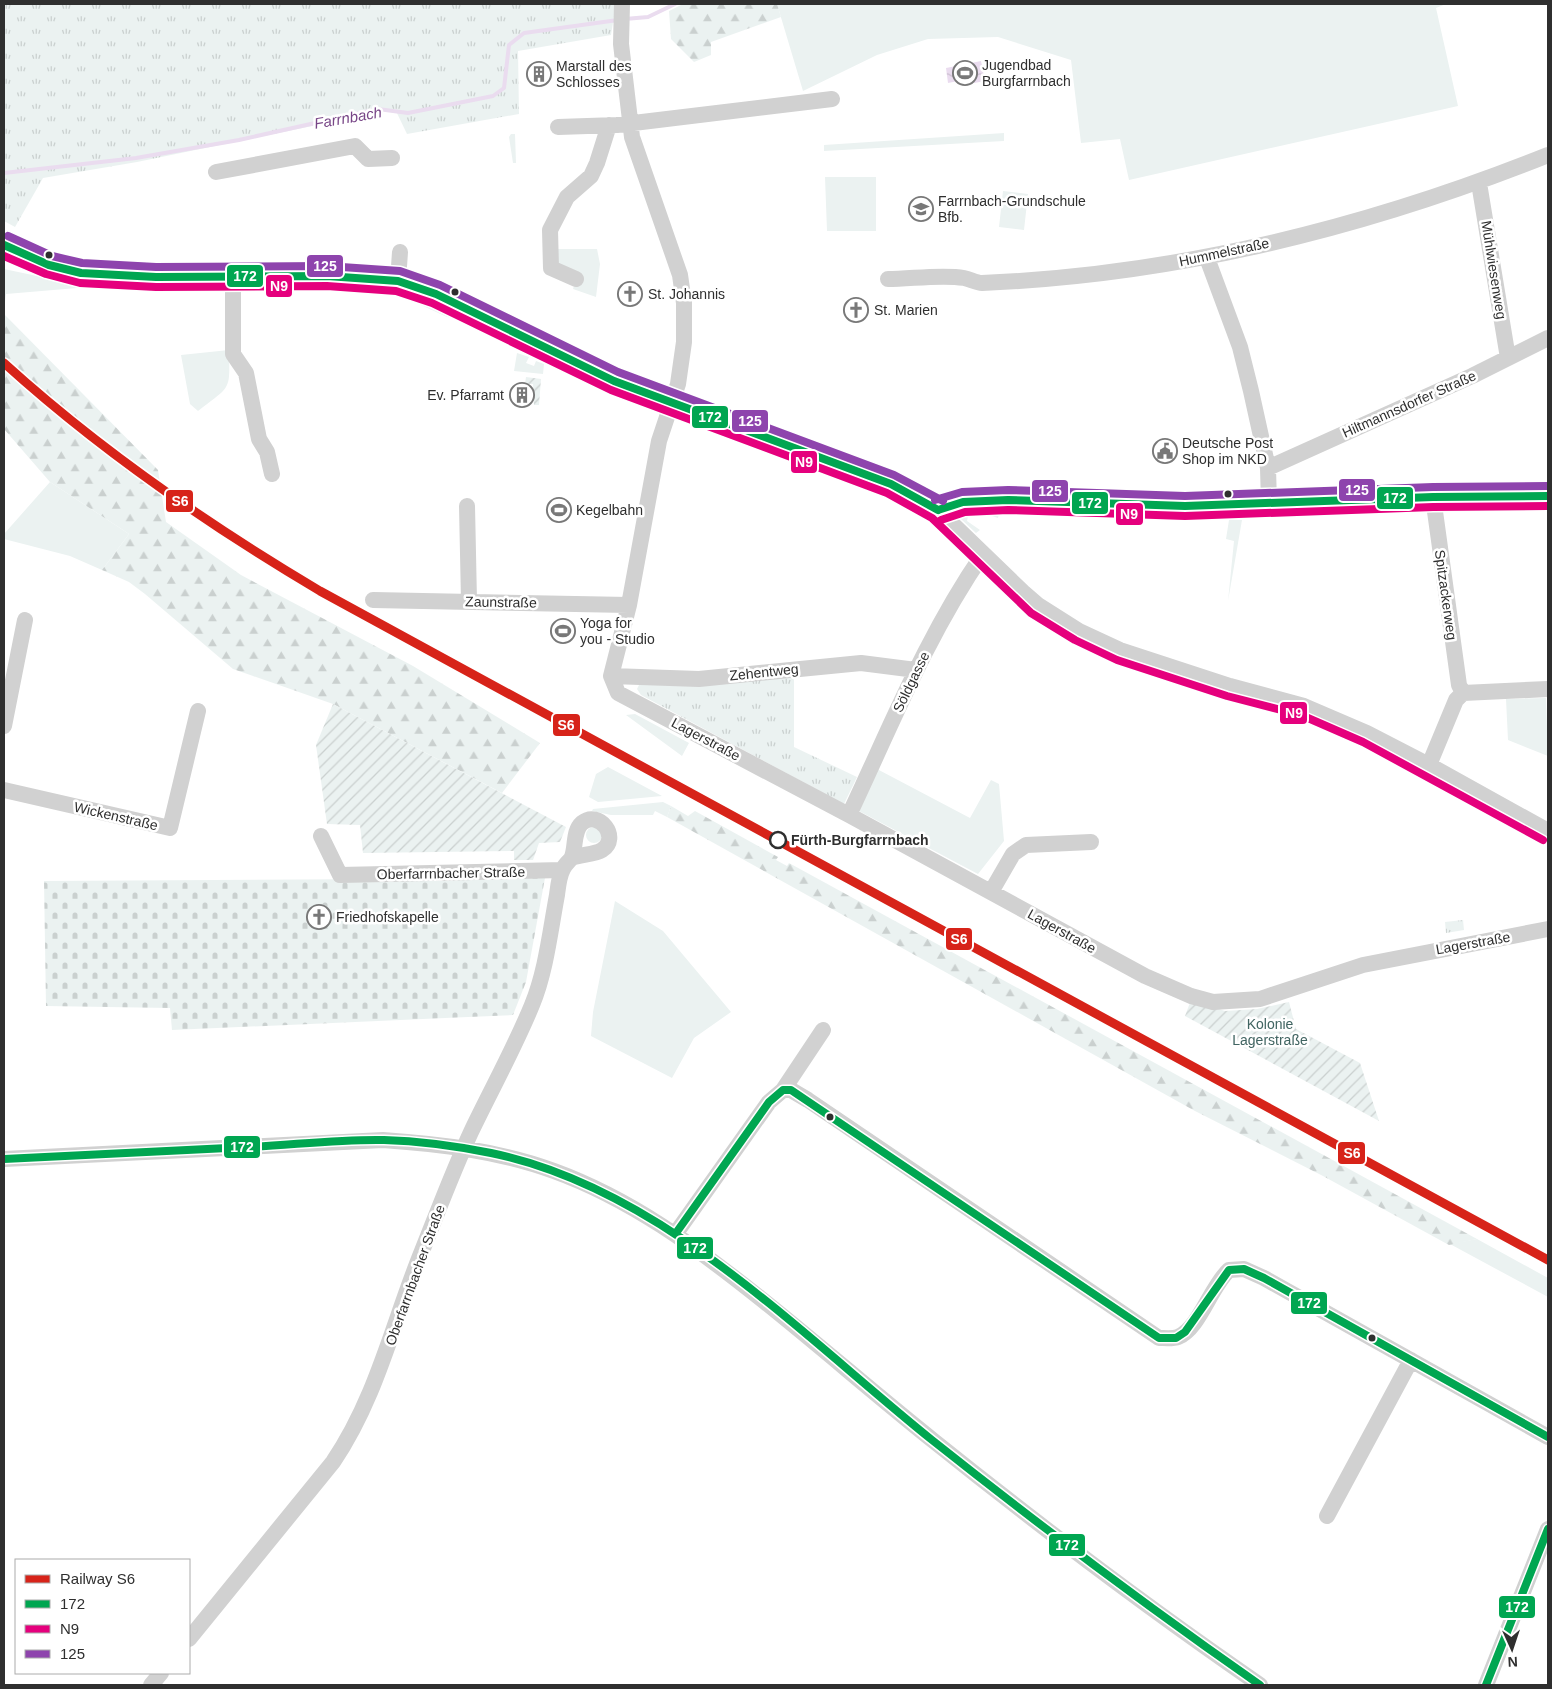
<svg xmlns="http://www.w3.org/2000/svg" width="1552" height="1689" font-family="Arial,sans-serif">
  <defs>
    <pattern id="forest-firs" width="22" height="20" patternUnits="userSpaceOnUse" patternTransform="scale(1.25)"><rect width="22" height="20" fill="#ebf2f1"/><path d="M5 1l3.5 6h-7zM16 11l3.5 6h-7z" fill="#cad0cf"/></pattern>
    <pattern id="cemetery-stones" width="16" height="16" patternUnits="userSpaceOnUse" patternTransform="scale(1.25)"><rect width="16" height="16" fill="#ebf2f1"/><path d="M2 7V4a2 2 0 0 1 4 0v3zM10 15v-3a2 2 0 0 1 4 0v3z" fill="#cad0cf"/></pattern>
    <pattern id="park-tufts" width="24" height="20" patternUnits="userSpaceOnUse" patternTransform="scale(1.25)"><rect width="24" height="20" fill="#ebf2f1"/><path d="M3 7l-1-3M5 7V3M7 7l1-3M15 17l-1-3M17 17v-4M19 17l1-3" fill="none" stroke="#cad0cf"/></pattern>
    <pattern id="garden-furrows" width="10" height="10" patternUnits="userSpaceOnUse" patternTransform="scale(1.25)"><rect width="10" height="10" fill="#ebf2f1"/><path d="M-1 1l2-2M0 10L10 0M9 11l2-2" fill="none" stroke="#cad0cf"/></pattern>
    <pattern id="water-ripples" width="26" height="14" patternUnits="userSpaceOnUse" patternTransform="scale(1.25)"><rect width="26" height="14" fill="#eadcef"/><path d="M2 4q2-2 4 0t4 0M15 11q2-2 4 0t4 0" fill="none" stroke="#c9bdcd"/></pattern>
  </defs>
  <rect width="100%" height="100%" fill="#fff"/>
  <!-- grass -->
  <path fill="#ebf2f1" d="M777,4H1446L1436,8L1458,106L1129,180L1120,139L1081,143L1071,60L998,37L928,39L877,55L803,91Z
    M1004,133V141L824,151V145Z
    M511,134H515L516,163H513L509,137Z
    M825,177H876V231H827Z
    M1003,191L1028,194L1024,230L999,227Z
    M554,249H597L600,264L596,297L573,289L576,279L555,272Z
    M4,269L89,287L6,294L4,310Z
    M422,302L448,308L475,321L447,317L421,305Z
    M229,350C230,392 231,385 198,411L190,404L181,355Z
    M517,353L529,357L526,363L534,366L536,361L544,364L543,374L514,371Z
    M50,482L129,534L102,570L70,556L4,539V534Z
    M979,509H1000L998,518L980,512Z
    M972,510L973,514L968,516L967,521L980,530L976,533L961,519L964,512Z
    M1229,520H1242L1228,601L1234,541L1226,539Z
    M1546,698L1548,756L1508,740L1506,699Z
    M635,714L689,743L682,756L626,715Z
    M608,767L662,796L598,802L589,797L596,774Z
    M877,769L970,818L991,780L999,784L1004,841L978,874L859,811Z
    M663,802L671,806L667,817L655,811L653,815H611L592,811L593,809Z
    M586 835a8 8 0 1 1 16 0a8 8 0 1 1-16 0Z
    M615,901L663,931L731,1012L694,1038L672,1078L591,1036L593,1012Z
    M1477,1239L1548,1278V1297L1450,1244Z"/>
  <!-- forest -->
  <path fill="url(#forest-firs)" d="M683,4H777L781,17L711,42V55L694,62L671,39L669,11Z
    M4,314L158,470L166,522L241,575L413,666L540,743L502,793L333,704L233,669L145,594L129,582L102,570L129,534L50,482L4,429Z
    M671,806L688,816L695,811L778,857L776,860L787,866L789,863L1477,1239L1449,1245L1323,1176L1195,1111L667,817Z"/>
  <!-- cemetery -->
  <path fill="url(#cemetery-stones)" d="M545,878L526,982L513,1015L172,1030L170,1008L46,1006L44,881Z"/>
  <!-- park -->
  <path fill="url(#park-tufts)" d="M4,4H616L611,35L518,51L519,114L407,134L395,109L137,162L43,178L15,227L4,221Z
    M794,675V747L857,777L844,804L641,695L637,689L639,685Z
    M1463,920L1464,930L1446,933L1445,922Z"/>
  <!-- garden -->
  <path fill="url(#garden-furrows)" d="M526,377L541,379L539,405H534L533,384H525Z
    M333,704L566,827L560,842L539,843L533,860H514V851L363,853L360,825L327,824L316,745Z
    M1191,1000L1225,1011L1257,1009L1289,1002L1296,1029L1360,1063L1379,1121L1185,1016Z"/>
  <!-- water -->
  <path fill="url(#water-ripples)" d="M981,61L985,81L974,83L973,78L948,83L946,68Z"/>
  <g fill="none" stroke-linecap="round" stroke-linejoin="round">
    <!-- stream -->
    <path stroke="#eadcef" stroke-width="4" d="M625,19L648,17L675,4
      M4,173L136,158L239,140L378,109L408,113L493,96L504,88L509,45L524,33L618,20"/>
    <!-- minor -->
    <path stroke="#d1d1d1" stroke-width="16" d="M622,4L621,44L632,137L680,275L684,303V342L678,384L659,441L629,605L611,676L618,693L849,815L1145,976L1191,996L1213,1002L1260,999L1363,965L1548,929
      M558,127L617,125L832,99
      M216,172L355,146L368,159L392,158
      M1479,183L1508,358
      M4,245L49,265L81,273L156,277L327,276L398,281L436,294L614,381L891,484L938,510L1023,592L1038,605L1079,631L1120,650L1230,686L1304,706L1367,733L1429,765L1548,831
      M1207,258L1240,347L1251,391L1268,468L1269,503
      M233,276V354L246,373L259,439L267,452L272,474
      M576,279L551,268L550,230L567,197L591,176L597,163L609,125
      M888,279C911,279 942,274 964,278C970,279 976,283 982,283C1176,275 1368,227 1548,155
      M398,281L400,252
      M1268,468L1472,376L1548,338
      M1433,497L1459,685L1463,693
      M467,506L469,601
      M938,510L963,502L1008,500L1185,506L1433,497L1548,496
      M373,600L629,605
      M611,676L699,679L861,663L916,670
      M4,726L25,620
      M1429,765L1456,700L1463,693L1548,689
      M4,790L170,828L198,711
      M849,815C891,726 927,635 983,554
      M321,836L340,875L562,870
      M991,892L1013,854L1026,845L1091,842
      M783,1090L823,1030
      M4,1159L383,1140C440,1144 500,1151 554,1171C631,1199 696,1247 760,1298C819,1345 876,1395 935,1442C1041,1527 1148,1608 1260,1685
      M676,1233L769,1102L783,1090H791L808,1100L1159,1338C1164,1338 1173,1339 1178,1337C1199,1329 1211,1286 1229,1270L1244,1269L1264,1278L1548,1437
      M1327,1516L1411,1360
      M189,1639L333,1462C377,1397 393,1322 422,1251C438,1211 453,1171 471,1132C491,1090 514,1049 532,1005C546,971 550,932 557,895C558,887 559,876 563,869C565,864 570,861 572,857C576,846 573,831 582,823C599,809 621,838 602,850C594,855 581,854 572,858
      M151,1685L161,1673
      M1486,1685L1548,1529"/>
    <defs>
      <path id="bus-1" d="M4,245L49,265L81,273L156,277L327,276L398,281L436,294L614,381L891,484L938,510
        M938,510L963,502L1008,500L1185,506L1433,497L1548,496
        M4,1159C85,1155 167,1151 248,1147C293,1145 339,1139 384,1140C420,1141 456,1146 491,1153C662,1188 800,1334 932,1440C1039,1525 1148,1607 1260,1685
        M676,1233L769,1102L783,1090H791L1159,1338H1176L1185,1332L1229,1270L1244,1269L1264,1278L1548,1437
        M1486,1685L1548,1529"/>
      <path id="bus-2" d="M4,256L46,274L80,283L156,287L327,286L396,291L432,303L611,390L887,493L932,518L1031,613L1075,640L1117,660L1227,696L1301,715L1363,742L1543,840
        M941,520L965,512L1008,510L1185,516L1433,507L1548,506"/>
      <path id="bus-3" d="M8,236L52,256L82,263L156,267L327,266L400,271L440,285L618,372L894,475L943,501
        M935,500L962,492L1008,490L1185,496L1433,487L1548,486"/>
    </defs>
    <!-- bus-1 casing -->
    <use href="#bus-1" stroke="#fff" stroke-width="11"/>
    <!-- bus-2 casing -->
    <use href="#bus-2" stroke="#fff" stroke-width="11"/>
    <!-- bus-3 casing -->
    <use href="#bus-3" stroke="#fff" stroke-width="11"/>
    <!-- bus-1 -->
    <use href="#bus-1" stroke="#00a651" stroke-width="8"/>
    <!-- bus-2 -->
    <use href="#bus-2" stroke="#e5007d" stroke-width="8"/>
    <!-- bus-3 -->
    <use href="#bus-3" stroke="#8e44ad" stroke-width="8"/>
    <defs>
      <path id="rail-1" d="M4,363C101,451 207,524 320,591L1548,1260"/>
    </defs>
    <!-- rail-1 casing -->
    <use href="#rail-1" stroke="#fff" stroke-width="12"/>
    <!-- rail-1 -->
    <use href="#rail-1" stroke="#d72319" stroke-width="9"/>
  </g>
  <!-- icons -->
  <defs>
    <symbol id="stadium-ring" viewBox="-11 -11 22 22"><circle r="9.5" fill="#fff" stroke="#787878" stroke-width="1.5"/><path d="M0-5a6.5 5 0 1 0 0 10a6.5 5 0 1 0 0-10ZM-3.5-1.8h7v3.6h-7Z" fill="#787878"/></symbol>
    <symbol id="building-ring" viewBox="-11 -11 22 22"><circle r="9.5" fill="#fff" stroke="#787878" stroke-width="1.5"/><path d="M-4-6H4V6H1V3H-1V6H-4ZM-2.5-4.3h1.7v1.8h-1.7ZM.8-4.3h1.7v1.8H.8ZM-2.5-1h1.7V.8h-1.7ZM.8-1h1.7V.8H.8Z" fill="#787878"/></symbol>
    <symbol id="school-ring" viewBox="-11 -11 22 22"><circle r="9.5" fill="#fff" stroke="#787878" stroke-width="1.5"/><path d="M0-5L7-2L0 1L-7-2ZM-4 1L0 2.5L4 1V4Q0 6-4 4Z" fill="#787878"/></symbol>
    <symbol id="church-ring" viewBox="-11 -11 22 22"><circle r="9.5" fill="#fff" stroke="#787878" stroke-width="1.5"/><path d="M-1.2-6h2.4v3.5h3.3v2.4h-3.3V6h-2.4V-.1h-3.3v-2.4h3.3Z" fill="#787878"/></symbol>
    <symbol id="civic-ring" viewBox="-11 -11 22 22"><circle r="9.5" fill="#fff" stroke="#787878" stroke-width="1.5"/><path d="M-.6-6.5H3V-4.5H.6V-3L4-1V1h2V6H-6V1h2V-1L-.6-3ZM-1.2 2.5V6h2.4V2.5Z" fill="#787878"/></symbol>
  </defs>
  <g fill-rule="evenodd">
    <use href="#stadium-ring" x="951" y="59" width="28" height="28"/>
    <use href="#building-ring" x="525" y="60" width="28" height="28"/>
    <use href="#school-ring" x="907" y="195" width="28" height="28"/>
    <use href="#church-ring" x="616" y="280" width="28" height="28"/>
    <use href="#church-ring" x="842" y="296" width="28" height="28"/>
    <use href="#building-ring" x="508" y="381" width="28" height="28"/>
    <use href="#civic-ring" x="1151" y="437" width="28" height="28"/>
    <use href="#stadium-ring" x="545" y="496" width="28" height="28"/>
    <use href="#stadium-ring" x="549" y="617" width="28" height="28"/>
    <use href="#church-ring" x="305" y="903" width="28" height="28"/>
  </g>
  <!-- markers -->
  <g fill="#2f2f2f" stroke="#fff" stroke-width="2">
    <circle cx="49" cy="255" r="4.5"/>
    <circle cx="455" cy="292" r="4.5"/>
    <circle cx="1228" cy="494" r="4.5"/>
    <circle cx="830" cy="1117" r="4.5"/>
    <circle cx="1372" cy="1338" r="4.5"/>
  </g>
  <circle fill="#fff" stroke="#2f2f2f" stroke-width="2.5" cx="778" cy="840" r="8"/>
  <g text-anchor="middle" stroke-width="5" stroke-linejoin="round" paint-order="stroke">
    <!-- poi labels -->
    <g font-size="14" fill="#2f2f2f" stroke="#fff" text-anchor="start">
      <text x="982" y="70">Jugendbad<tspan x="982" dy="16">Burgfarrnbach</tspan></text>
      <text x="556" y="71">Marstall des<tspan x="556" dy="16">Schlosses</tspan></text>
      <text x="938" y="206">Farrnbach-Grundschule<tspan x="938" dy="16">Bfb.</tspan></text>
      <text x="648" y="299">St. Johannis</text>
      <text x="874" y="315">St. Marien</text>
      <text x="504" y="400" text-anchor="end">Ev. Pfarramt</text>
      <text x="1182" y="448">Deutsche Post<tspan x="1182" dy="16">Shop im NKD</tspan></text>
      <text x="576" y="515">Kegelbahn</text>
      <text x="580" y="628">Yoga for<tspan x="580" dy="16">you - Studio</tspan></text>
      <text x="336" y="922">Friedhofskapelle</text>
    </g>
    <!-- street labels -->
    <g font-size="14" fill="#2f2f2f" stroke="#fff">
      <text transform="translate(1224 252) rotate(-12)" y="5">Hummelstraße</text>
      <text transform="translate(1494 270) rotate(81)" y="5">Mühlwiesenweg</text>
      <text transform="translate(1409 404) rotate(-24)" y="5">Hiltmannsdorfer Straße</text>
      <text transform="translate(1446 595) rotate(82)" y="5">Spitzackerweg</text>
      <text transform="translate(501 602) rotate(1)" y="5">Zaunstraße</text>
      <text transform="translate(764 672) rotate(-6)" y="5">Zehentweg</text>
      <text transform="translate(911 682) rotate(-64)" y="5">Söldgasse</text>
      <text transform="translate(706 739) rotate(28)" y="5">Lagerstraße</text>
      <text transform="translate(116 816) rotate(13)" y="5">Wickenstraße</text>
      <text transform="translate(451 873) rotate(-1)" y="5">Oberfarrnbacher Straße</text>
      <text transform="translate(1062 931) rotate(29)" y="5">Lagerstraße</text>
      <text transform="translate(1473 943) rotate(-10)" y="5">Lagerstraße</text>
      <text transform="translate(415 1275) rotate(-70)" y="5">Oberfarrnbacher Straße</text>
    </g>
    <!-- stop labels -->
    <g font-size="14" font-weight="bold" fill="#2f2f2f" stroke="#fff" text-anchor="start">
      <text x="791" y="845">Fürth-Burgfarrnbach</text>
    </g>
    <!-- park labels -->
    <g font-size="14" fill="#416562" stroke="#fff">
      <text x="1270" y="1029">Kolonie<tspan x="1270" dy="16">Lagerstraße</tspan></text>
    </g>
    <!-- water labels -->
    <g font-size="15" font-style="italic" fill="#784687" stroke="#fff">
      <text transform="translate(348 118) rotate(-10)" y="5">Farrnbach</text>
    </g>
  </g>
  <g stroke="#fff" stroke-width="2">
    <rect x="306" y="254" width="38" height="24" rx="5" fill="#8e44ad"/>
    <rect x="226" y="264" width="38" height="24" rx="5" fill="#00a651"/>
    <rect x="265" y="274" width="28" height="24" rx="5" fill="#e5007d"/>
    <rect x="691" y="405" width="38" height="24" rx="5" fill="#00a651"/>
    <rect x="731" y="409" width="38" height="24" rx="5" fill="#8e44ad"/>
    <rect x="790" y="450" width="28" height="24" rx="5" fill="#e5007d"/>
    <rect x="1338" y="478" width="38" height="24" rx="5" fill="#8e44ad"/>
    <rect x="1031" y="479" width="38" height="24" rx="5" fill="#8e44ad"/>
    <rect x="1376" y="486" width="38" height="24" rx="5" fill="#00a651"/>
    <rect x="165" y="489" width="29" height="24" rx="5" fill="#d72319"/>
    <rect x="1071" y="491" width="38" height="24" rx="5" fill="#00a651"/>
    <rect x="1115" y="502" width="29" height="24" rx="5" fill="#e5007d"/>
    <rect x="1279" y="701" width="29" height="24" rx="5" fill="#e5007d"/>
    <rect x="552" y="713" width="29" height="24" rx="5" fill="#d72319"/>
    <rect x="945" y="927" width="28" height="24" rx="5" fill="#d72319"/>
    <rect x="223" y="1135" width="38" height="24" rx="5" fill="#00a651"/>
    <rect x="1337" y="1141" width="29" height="24" rx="5" fill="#d72319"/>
    <rect x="676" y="1236" width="38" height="24" rx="5" fill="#00a651"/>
    <rect x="1290" y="1291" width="38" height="24" rx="5" fill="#00a651"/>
    <rect x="1048" y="1533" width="38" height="24" rx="5" fill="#00a651"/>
    <rect x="1498" y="1595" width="38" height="24" rx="5" fill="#00a651"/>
  </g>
  <g font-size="14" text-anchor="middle" font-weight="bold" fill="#fff">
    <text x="325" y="271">125</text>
    <text x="245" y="281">172</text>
    <text x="279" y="291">N9</text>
    <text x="710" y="422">172</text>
    <text x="750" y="426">125</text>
    <text x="804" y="467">N9</text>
    <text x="1357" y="495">125</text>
    <text x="1050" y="496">125</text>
    <text x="1395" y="503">172</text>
    <text x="180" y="506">S6</text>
    <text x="1090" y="508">172</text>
    <text x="1129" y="519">N9</text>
    <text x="1294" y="718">N9</text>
    <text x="566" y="730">S6</text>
    <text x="959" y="944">S6</text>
    <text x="242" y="1152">172</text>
    <text x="1352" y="1158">S6</text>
    <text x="695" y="1253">172</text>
    <text x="1309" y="1308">172</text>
    <text x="1067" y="1550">172</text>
    <text x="1517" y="1612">172</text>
  </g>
  <!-- border -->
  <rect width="1552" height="1689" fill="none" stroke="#2f2f2f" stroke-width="10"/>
  <!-- legend -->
  <rect x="15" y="1559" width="175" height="115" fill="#ffffff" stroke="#acacac"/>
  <rect x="25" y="1575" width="25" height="8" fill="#d72319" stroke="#acacac"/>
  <text x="60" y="1584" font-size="15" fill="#2f2f2f">Railway S6</text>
  <rect x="25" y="1600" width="25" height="8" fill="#00a651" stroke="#acacac"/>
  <text x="60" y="1609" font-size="15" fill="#2f2f2f">172</text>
  <rect x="25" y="1625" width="25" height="8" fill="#e5007d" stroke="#acacac"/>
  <text x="60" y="1634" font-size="15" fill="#2f2f2f">N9</text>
  <rect x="25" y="1650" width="25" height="8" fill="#8e44ad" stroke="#acacac"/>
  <text x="60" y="1659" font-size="15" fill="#2f2f2f">125</text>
  <!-- north arrow -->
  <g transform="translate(1512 1649) rotate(177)" stroke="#ffffff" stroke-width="4" paint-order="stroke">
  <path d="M0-4L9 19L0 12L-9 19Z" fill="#2f2f2f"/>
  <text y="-8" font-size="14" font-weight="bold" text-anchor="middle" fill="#2f2f2f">N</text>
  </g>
</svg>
